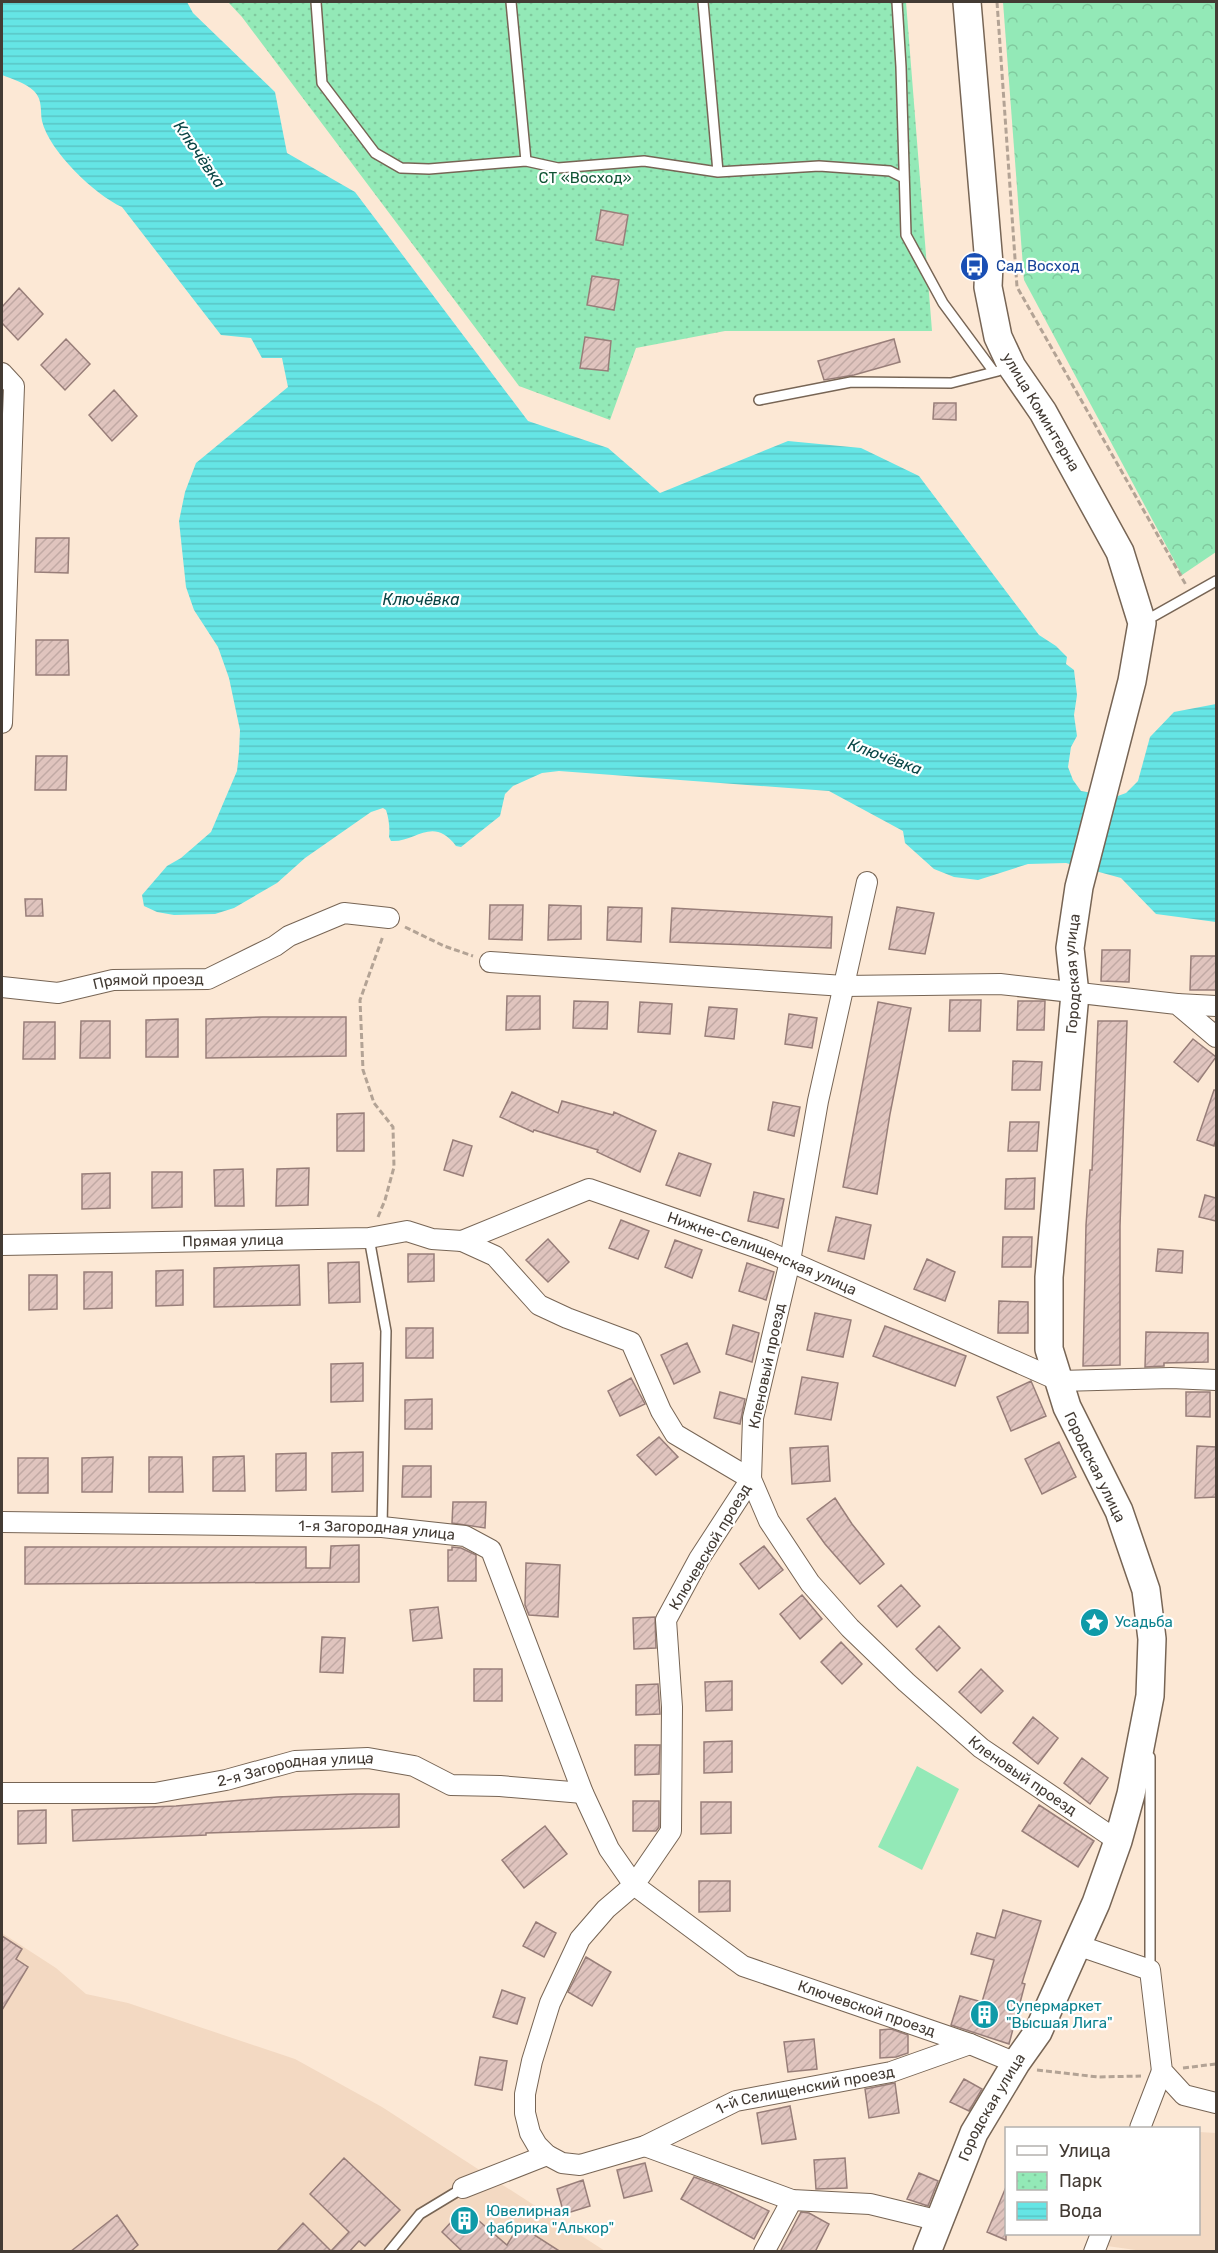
<svg xmlns="http://www.w3.org/2000/svg" width="1218" height="2253" font-family="Rubik,sans-serif">
  <defs>
    <pattern id="forest-crowns" width="20" height="18" patternUnits="userSpaceOnUse" patternTransform="scale(1.5)"><rect width="20" height="18" fill="#93e9b7"/><path d="M2 6a3 3 0 1 1 6 0M12 15a3 3 0 1 1 6 0" fill="none" stroke="#80c99e"/></pattern>
    <pattern id="park-dots" width="8" height="8" patternUnits="userSpaceOnUse" patternTransform="scale(1.5)"><rect width="8" height="8" fill="#93e9b7"/><path d="M2 2h.1M6 6h.1" fill="none" stroke="#80c99e" stroke-width="1.8" stroke-linecap="round"/></pattern>
    <pattern id="water-rules" width="6" height="5" patternUnits="userSpaceOnUse" patternTransform="scale(1.5)"><rect width="6" height="5" fill="#65e5e5"/><path d="M0 2.5h6" fill="none" stroke="#59c5c5"/></pattern>
    <pattern id="building-hatch" width="6" height="6" patternUnits="userSpaceOnUse" patternTransform="scale(1.5)"><rect width="6" height="6" fill="#e0c4be"/><path d="M-1 1l2-2M0 6l6-6M5 7l2-2" fill="none" stroke="#c1a9a4"/></pattern>
  </defs>
  <rect width="100%" height="100%" fill="#fce8d5"/>
  <!-- built -->
  <path fill="#f3d9c2" d="M2,1933L56,1968L86,1994L128,2003L295,2059L382,2107L605,2251L2,2252Z
    M1199,2132L1216,2133V2251L1150,2252L1107,2246L1112,2234H1198Z"/>
  <!-- forest -->
  <path fill="url(#forest-crowns)" d="M1003,2H1216V552L1182,575L1024,280Z"/>
  <!-- park -->
  <path fill="url(#park-dots)" d="M228,2H906L932,331H725L636,348L610,420L519,386L242,17Z"/>
  <!-- pitch -->
  <path fill="#93e9b7" d="M917,1766L959,1789L922,1870L878,1847Z"/>
  <!-- water -->
  <path fill="url(#water-rules)" d="M2,2H187L193,13L275,92L287,153L355,192L528,421L608,448L660,493L788,441L861,448L919,476L1039,635L1056,646L1067,657L1066,664L1074,670L1077,695L1074,715L1077,736L1071,747L1068,767L1073,780L1081,791L1115,797L1126,793L1138,781L1150,737L1174,712L1216,704V922L1156,914L1121,878L1066,863L1028,864L978,880L954,877L934,869L905,843L903,831L829,791L559,771L542,773L513,786L505,794L500,816L461,847L456,846C433,815 415,843 391,841L389,837C390,828 389,819 386,810L383,808L371,812L305,858L277,883L234,908L215,914L174,915L157,912L144,906L142,895L167,866L181,858L211,832L237,771L239,752L240,730L229,678L218,647L194,610L186,587L179,521L185,492L196,463L288,387L282,358H262L251,338L221,335L122,207C95,195 49,151 42,121C40,111 43,100 34,91C26,83 12,79 2,75Z"/>
  <!-- building -->
  <path fill="url(#building-hatch)" stroke="#987e79" stroke-width="1.5" d="M601,210L628,215L623,245L596,240Z
    M592,276L619,280L614,310L587,305Z
    M19,288L43,314L18,340L2,323V307Z
    M585,337L611,341L608,371L580,368Z
    M66,339L90,364L65,390L41,365Z
    M894,339L900,362L854,375L824,380L818,361Z
    M114,390L137,416L112,441L89,415Z
    M934,403H956V420L933,419Z
    M36,538H69L68,573L35,572Z
    M36,640H68L69,675H36Z
    M36,756H67L66,790H35Z
    M25,899H42L43,916H26Z
    M490,905H523L522,940L489,939Z
    M549,905L581,906V939L548,940Z
    M608,907L642,908L641,942L607,940Z
    M897,907L934,913L925,954L889,949Z
    M672,908L832,917L831,948L670,942Z
    M1102,950H1130L1129,982L1101,981Z
    M1191,956H1216V990H1190Z
    M507,996H540V1029L506,1030Z
    M950,1000H981L980,1031H949Z
    M574,1001L608,1002L607,1029L573,1028Z
    M1018,1001H1045L1044,1030H1017Z
    M640,1002L672,1004L670,1034L638,1032Z
    M878,1002L911,1008L890,1114L877,1194L843,1187Z
    M709,1007L737,1009L734,1039L705,1036Z
    M789,1014L817,1018L812,1048L785,1044Z
    M263,1017H346V1056L206,1058V1019Z
    M178,1019V1057H146V1020Z
    M81,1021H110V1058H80Z
    M1098,1021H1127L1120,1226V1365L1083,1366L1086,1225L1090,1170H1092Z
    M24,1022H55V1059H23Z
    M1193,1039L1216,1057L1198,1082L1174,1062Z
    M1013,1061L1042,1062L1040,1090H1012Z
    M1214,1090H1216V1139L1214,1146L1197,1140Z
    M512,1092L558,1113L562,1101L613,1115L614,1112L656,1131L640,1172L597,1152L598,1150L534,1130L533,1132L500,1117Z
    M773,1102L800,1107L794,1136L768,1130Z
    M364,1113V1151H337V1114Z
    M1010,1122H1039L1037,1151H1008Z
    M453,1140L472,1146L463,1176L444,1170Z
    M679,1153L711,1164L700,1196L666,1185Z
    M309,1168L308,1205L276,1206L277,1169Z
    M243,1169L244,1206H215L214,1170Z
    M152,1172H182V1207L152,1208Z
    M110,1173V1208L82,1209V1174Z
    M1035,1178L1034,1209H1005L1006,1179Z
    M754,1192L784,1199L778,1228L748,1221Z
    M1205,1195L1216,1198V1221L1199,1217Z
    M836,1217L871,1225L864,1259L828,1251Z
    M621,1220L649,1231L638,1259L609,1248Z
    M1003,1237H1032L1031,1267H1002Z
    M548,1239L569,1262L548,1282L526,1260Z
    M675,1240L702,1250L692,1278L665,1267Z
    M1158,1249L1183,1251L1182,1273L1156,1271Z
    M408,1254H434V1281L408,1282Z
    M927,1259L955,1272L945,1301L914,1289Z
    M359,1262L360,1302L329,1303L328,1263Z
    M747,1263L774,1272L766,1300L739,1291Z
    M299,1265L300,1305L214,1307V1268Z
    M183,1270V1305L156,1306V1271Z
    M84,1272H112V1308L84,1309Z
    M29,1275H57V1309L29,1310Z
    M999,1301L1028,1302V1333H998Z
    M815,1313L851,1320L843,1357L807,1350Z
    M733,1325L759,1333L752,1362L726,1354Z
    M885,1326L966,1356L955,1386L873,1356Z
    M406,1328H433V1358H406Z
    M1146,1332L1208,1333V1362L1164,1363V1366L1145,1367Z
    M687,1343L700,1372L674,1384L661,1355Z
    M363,1363V1401L331,1402V1364Z
    M802,1377L838,1383L831,1420L795,1414Z
    M631,1378L645,1404L620,1416L608,1391Z
    M1031,1381L1046,1416L1011,1431L997,1397Z
    M720,1392L745,1399L740,1424L714,1418Z
    M1186,1392H1210V1417L1186,1416Z
    M432,1399V1429H405V1400Z
    M659,1437L678,1457L656,1475L637,1455Z
    M1059,1442L1076,1477L1042,1494L1025,1459Z
    M828,1446L830,1481L792,1484L790,1448Z
    M1197,1446L1216,1447V1497L1195,1498Z
    M363,1452V1491L332,1492V1453Z
    M306,1453V1490L276,1491V1454Z
    M244,1456L245,1491H213V1457Z
    M113,1457L112,1492H82V1458Z
    M149,1457H182L183,1492H149Z
    M18,1458H48V1493H18Z
    M403,1466H431V1497H402Z
    M835,1498L852,1524L884,1564L860,1584L825,1544L807,1519Z
    M453,1502H486L485,1528L452,1523Z
    M359,1545V1582L25,1584V1547H306V1568H330L331,1546Z
    M764,1546L783,1570L759,1589L740,1564Z
    M452,1547L461,1548L476,1555V1581H448V1550H452Z
    M526,1563L560,1565L558,1617L529,1615L525,1605Z
    M901,1585L920,1606L897,1627L878,1606Z
    M802,1595L822,1619L800,1639L780,1614Z
    M438,1607L442,1638L413,1641L410,1610Z
    M655,1617L656,1648L634,1649L633,1618Z
    M939,1626L960,1648L937,1671L916,1649Z
    M322,1637L345,1638L343,1673L320,1672Z
    M841,1642L862,1664L842,1684L821,1662Z
    M474,1669H502V1701H474Z
    M981,1669L1003,1691L981,1713L959,1692Z
    M732,1681V1710L706,1711L705,1682Z
    M658,1684L660,1714L636,1715V1685Z
    M1033,1717L1058,1738L1038,1764L1013,1743Z
    M732,1741V1772L704,1773V1742Z
    M635,1745H660L659,1774L635,1775Z
    M1082,1758L1108,1778L1090,1804L1064,1783Z
    M354,1794H399V1827L206,1833V1835L73,1841L72,1810L176,1806L277,1797Z
    M633,1801H659V1827L656,1831H633Z
    M701,1802H731V1833L701,1834Z
    M1039,1805L1094,1841L1078,1867L1022,1831Z
    M46,1810V1843L18,1844V1811Z
    M545,1826L567,1854L524,1888L502,1860Z
    M699,1881H730V1911L699,1912Z
    M1003,1910L1041,1921L1022,1983L1025,1984L1009,2044L951,2025L960,1996L982,2002L994,1960L971,1954L977,1933L995,1938Z
    M536,1922L556,1933L544,1957L523,1946Z
    M2,1936L22,1949L16,1959L28,1967L2,2010Z
    M586,1957L611,1972L592,2006L568,1992Z
    M502,1990L525,1998L517,2024L493,2017Z
    M891,2029L908,2035V2053L896,2057L880,2058V2030Z
    M814,2039L817,2069L788,2072L784,2042Z
    M480,2057L507,2061L502,2090L475,2085Z
    M964,2079L982,2089L969,2111L950,2102Z
    M895,2083L899,2113L869,2118L865,2089Z
    M790,2106L796,2139L762,2144L757,2113Z
    M344,2158L400,2210L365,2246L359,2241L349,2252H276L303,2223L331,2251L349,2232L310,2194Z
    M845,2158L847,2188L816,2189L814,2160Z
    M645,2163L652,2191L624,2198L617,2170Z
    M919,2173L938,2181L928,2206L907,2199Z
    M694,2177L719,2186L769,2211L754,2239L681,2199Z
    M583,2180L590,2206L564,2214L557,2189Z
    M1006,2187V2240L987,2232Z
    M464,2208L507,2245L519,2225L561,2252H463L442,2232Z
    M801,2212L809,2213L829,2224L815,2252H780Z
    M117,2215L138,2245L130,2252H70Z"/>
  <g fill="none" stroke-linecap="round" stroke-linejoin="round">
    <defs>
      <path id="lane" d="M316,2L322,83L375,153L401,168L429,169L526,161L558,168L644,161L718,172L819,166L890,171L904,178
        M511,2L526,161
        M703,2L718,172
        M897,2L901,67L906,235L943,303L994,372
        M759,400L851,382L951,383L998,371
        M1145,621L1216,581
        M369,1238L386,1331L382,1527
        M1150,1970V1757
        M389,2252L420,2214L463,2188"/>
      <g id="street">
        <path d="M2,373L14,386L2,723"/>
        <path id="s1" d="M867,882L818,1101L790,1261L753,1418L751,1479L769,1521L810,1583L850,1628L906,1682L981,1748L1118,1841"/>
        <path d="M490,962L844,986L1000,984L1177,1004L1216,1037"/>
        <path id="s2" d="M2,987L58,993L113,980L208,979L275,946L289,936L344,913L389,918"/>
        <path d="M1177,1004L1216,1006"/>
        <path id="s3" d="M462,1241L589,1189L764,1250L1060,1381L1171,1378L1216,1380"/>
        <path id="s4" d="M2,1245L369,1238L407,1231L432,1239L462,1241L495,1256L539,1305L567,1318L631,1342L661,1411L675,1434L751,1479"/>
        <path id="s5" d="M751,1479L699,1559L666,1620L672,1707L671,1831L634,1885L743,1966L970,2044L1016,2063"/>
        <path id="s6" d="M2,1522L382,1527L465,1536L491,1550L583,1793L609,1849L634,1885L606,1909L580,1939L550,2003L532,2061L525,2094V2113L530,2133L537,2145L547,2155L562,2163L580,2165L645,2146L736,2101L891,2072L970,2044"/>
        <path id="s7" d="M2,1793H155L226,1780L295,1761L368,1758L414,1766L451,1785L500,1786L583,1793"/>
        <path d="M1077,1945L1150,1970L1162,2071L1184,2095L1216,2103"/>
        <path d="M1140,2128L1162,2071"/>
        <path d="M645,2146L792,2200L870,2204L940,2221"/>
        <path d="M463,2188L547,2155"/>
        <path d="M764,2252L792,2200"/>
        <path d="M1094,2252L1101,2234"/>
      </g>
      <g id="secondary">
        <path id="s8" d="M927,2252L974,2133L1016,2063L1038,2032L1096,1903L1118,1841L1131,1794L1150,1696L1152,1639L1146,1590L1119,1511L1067,1407L1049,1349V1277L1075,994L1070,948L1079,887L1132,681L1142,623L1120,552L1043,412L1012,367L998,337L988,287L989,264L967,2"/>
      </g>
    </defs>
    <!-- lane casing -->
    <use href="#lane" stroke="#776555" stroke-width="12"/>
    <!-- street casing -->
    <use href="#street" stroke="#776555" stroke-width="22"/>
    <!-- secondary casing -->
    <use href="#secondary" stroke="#776555" stroke-width="30"/>
    <!-- path -->
    <path stroke="#b3a395" stroke-width="3" stroke-dasharray="6 3" stroke-linecap="butt" d="M997,2L1017,287L1186,585
      M405,927L444,946L473,956
      M378,1217L385,1200L394,1167L393,1127L374,1103L363,1070L360,1000L383,936
      M1183,2068L1216,2064
      M1037,2070L1098,2077L1141,2076"/>
    <!-- lane -->
    <use href="#lane" stroke="#fff" stroke-width="9"/>
    <!-- street -->
    <use href="#street" stroke="#fff" stroke-width="20"/>
    <!-- secondary -->
    <use href="#secondary" stroke="#fff" stroke-width="27"/>
  </g>
  <!-- icons -->
  <defs>
    <symbol id="bus-disc" viewBox="-11 -11 22 22"><circle r="9.5" fill="#1a4fb4" stroke="#fff"/><path d="M-5-6H5V4H4V6H2V4H-2V6H-4V4H-5ZM-3.5-4V0h7V-4ZM-3.5 1.2v1.5H-2V1.2ZM2 1.2v1.5H3.5V1.2Z" fill="#fff"/></symbol>
    <symbol id="sight-disc" viewBox="-11 -11 22 22"><circle r="9.5" fill="#0f9aa8" stroke="#fff"/><path d="M0-6L1.8-2.2L6-1.7L2.9 1.2L3.7 5.4L0 3.3L-3.7 5.4L-2.9 1.2L-6-1.7L-1.8-2.2Z" fill="#fff"/></symbol>
    <symbol id="building-disc" viewBox="-11 -11 22 22"><circle r="9.5" fill="#0f9aa8" stroke="#fff"/><path d="M-4-6H4V6H1V3H-1V6H-4ZM-2.5-4.3h1.7v1.8h-1.7ZM.8-4.3h1.7v1.8H.8ZM-2.5-1h1.7V.8h-1.7ZM.8-1h1.7V.8H.8Z" fill="#fff"/></symbol>
  </defs>
  <g fill-rule="evenodd">
    <use href="#bus-disc" x="958" y="250" width="33" height="33"/>
    <use href="#sight-disc" x="1078" y="1606" width="33" height="33"/>
    <use href="#building-disc" x="968" y="1998" width="33" height="33"/>
    <use href="#building-disc" x="448" y="2204" width="33" height="33"/>
  </g>
  <g text-anchor="middle" stroke-width="4.5" stroke-linejoin="round" paint-order="stroke">
    <!-- park labels -->
    <g font-size="15" fill="#0f5434" stroke="#fff">
      <text x="585" y="183">СТ «Восход»</text>
    </g>
    <!-- transit labels -->
    <g font-size="15" fill="#164399" stroke="#fff" text-anchor="start">
      <text x="996" y="271">Сад Восход</text>
    </g>
    <!-- street labels -->
    <g font-size="15" fill="#433b34" stroke="#fff">
      <text transform="translate(1041 412) rotate(59)" y="5">улица Коминтерна</text>
      <text dy="5" stroke="none"><textPath href="#s8" startOffset="1347">Городская улица</textPath></text>
      <text dy="5" stroke="none"><textPath href="#s2" startOffset="148">Прямой проезд</textPath></text>
      <text dy="5" stroke="none"><textPath href="#s4" startOffset="231">Прямая улица</textPath></text>
      <text dy="5" stroke="none"><textPath href="#s3" startOffset="322">Нижне-Селищенская улица</textPath></text>
      <text transform="translate(767 1366) rotate(-78)" y="5">Кленовый проезд</text>
      <text transform="translate(1095 1467) rotate(64)" y="5">Городская улица</text>
      <text dy="5" stroke="none"><textPath href="#s6" startOffset="375">1-я Загородная улица</textPath></text>
      <text transform="translate(710 1547) rotate(-59)" y="5">Ключевской проезд</text>
      <text dy="5" stroke="none"><textPath href="#s7" startOffset="296">2-я Загородная улица</textPath></text>
      <text dy="5" stroke="none"><textPath href="#s1" startOffset="1017">Кленовый проезд</textPath></text>
      <text dy="5" stroke="none"><textPath href="#s5" startOffset="708">Ключевской проезд</textPath></text>
      <text dy="5" stroke="none"><textPath href="#s6" startOffset="1442">1-й Селищенский проезд</textPath></text>
      <text dy="5" stroke="none"><textPath href="#s8" startOffset="159">Городская улица</textPath></text>
    </g>
    <!-- culture labels -->
    <g font-size="15" fill="#0d838f" stroke="#fff" text-anchor="start">
      <text x="1115" y="1627">Усадьба</text>
      <text x="1006" y="2011">Супермаркет<tspan x="1006" dy="17">"Высшая Лига"</tspan></text>
      <text x="486" y="2216">Ювелирная<tspan x="486" dy="17">фабрика "Алькор"</tspan></text>
    </g>
    <!-- water labels -->
    <g font-size="16" font-style="italic" fill="#0a4646" stroke="#fff">
      <text transform="translate(200 154) rotate(55)" y="6">Ключёвка</text>
      <text x="421" y="605">Ключёвка</text>
      <text transform="translate(885 756) rotate(20)" y="6">Ключёвка</text>
    </g>
  </g>
  <!-- border -->
  <rect width="1218" height="2253" fill="none" stroke="#433b34" stroke-width="6"/>
  <!-- legend -->
  <rect x="1005" y="2127" width="195" height="108" fill="#ffffff" stroke="#b4b1ae" stroke-width="1.5"/>
  <rect x="1017" y="2146" width="30" height="9" fill="#ffffff" stroke="#b4b1ae" stroke-width="1.5"/>
  <text x="1059" y="2157" font-size="18" fill="#433b34">Улица</text>
  <rect x="1017" y="2172" width="30" height="18" fill="url(#park-dots)" stroke="#b4b1ae" stroke-width="1.5"/>
  <text x="1059" y="2187" font-size="18" fill="#433b34">Парк</text>
  <rect x="1017" y="2202" width="30" height="18" fill="url(#water-rules)" stroke="#b4b1ae" stroke-width="1.5"/>
  <text x="1059" y="2217" font-size="18" fill="#433b34">Вода</text>
</svg>
